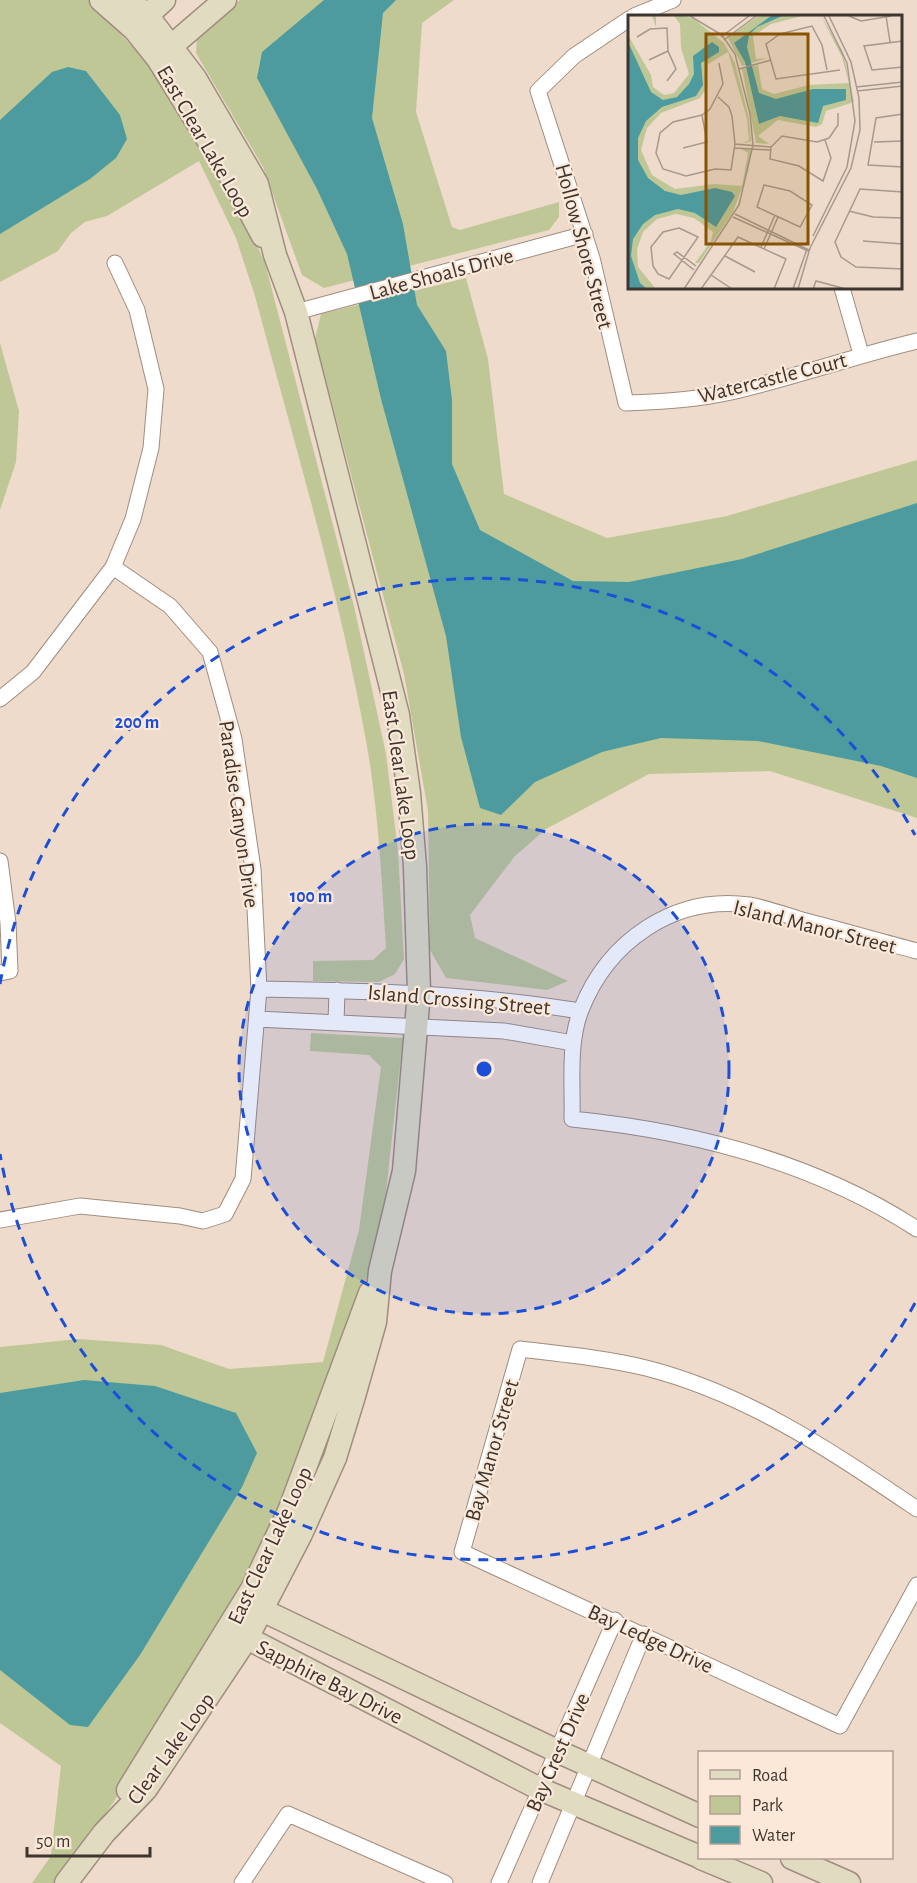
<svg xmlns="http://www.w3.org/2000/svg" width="917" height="1883" font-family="'Alegreya Sans',sans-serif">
  <rect width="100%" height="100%" fill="#eedbcb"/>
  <!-- green -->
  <path fill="#bfc797" d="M0,0H90L167,85L223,172L265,263L354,606L386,754L398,851L404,959L395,974L379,982L313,981V961L373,960L386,948C382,885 379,821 369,758C343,604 295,447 255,296L236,238L199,161L107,216L85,222L71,233L58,251L0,282Z
    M240,0H454L422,23L416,112L452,227L460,230L559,202V217L549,230L324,288L302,275L263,167L196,53L197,35Z
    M466,278L488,359L504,494L607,538L727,516L917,460V818L770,771L649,774L546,829L515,856L470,915L475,938L568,981L547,990L446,978L430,950L428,811L404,674L315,339L321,314Z
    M0,343L19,411L16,462L0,510Z
    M311,1033L403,1038L381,1237L309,1442L243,1592L113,1803L56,1883H32L51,1856L61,1766L0,1723V1347L78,1339L161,1345L229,1369L323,1362L359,1230L381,1067L369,1055L310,1051Z"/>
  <!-- water -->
  <path fill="#4d9b9f" d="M324,0H396L383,13L372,118L403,224L417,305L446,351L452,400V464L480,530L573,581L629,582L742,559L917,503V778L881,766L758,741L661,738L602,752L535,782L501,815L480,808L461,737L446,636L381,399L347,254L317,189L257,78L262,52Z
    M68,67L86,71L120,115L127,139L116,158L90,179L0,234V120L52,72Z
    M84,1380L155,1386L236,1413L257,1453L242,1487L140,1655L88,1727L70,1725L0,1670V1393Z"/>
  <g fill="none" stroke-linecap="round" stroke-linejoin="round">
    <defs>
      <path id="street" d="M634,16L673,0
        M629,19L574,56L538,91L592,258L626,403C661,402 696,400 731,392C793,378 854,356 917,341
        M842,288L861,354
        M296,312L585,234
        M0,699L33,672L113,567L133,519L151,448L156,389L137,310L115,263
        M0,861L8,923L10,971L0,973
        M917,951C879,941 841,930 802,920C785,915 767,908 749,905C674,895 608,941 581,1010C568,1043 573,1084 572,1119C693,1131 814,1162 917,1229
        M259,989C369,991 471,993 580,1011
        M257,1019L504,1031L573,1043
        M336,1023L337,990
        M0,1220L80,1206L180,1216L203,1221L225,1214L243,1179L259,989L253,869L234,739L210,652L170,606L113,567
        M917,1509C831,1451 748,1394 646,1368C605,1358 562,1354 520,1349L462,1552L840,1726L917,1585
        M242,1883L288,1814L445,1883
        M499,1883L615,1620
        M540,1883L644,1634"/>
      <path id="secondary" d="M101,0L134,29L158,59L234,182L263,236
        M137,25L164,0
        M161,55L225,0
        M128,1790L252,1589L289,1511L370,1293
        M700,1816L557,1751L262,1610L238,1615L247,1638L540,1789L700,1857
        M701,1858L761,1883
        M792,1858L849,1883
        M66,1883L104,1833L146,1789L247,1638L301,1534L335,1458L354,1396L375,1322L380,1271L404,1171L419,992L415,867L409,793L398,715L296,312L275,255L257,184L195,78L146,14L127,0"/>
    </defs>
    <!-- street casing -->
    <use href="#street" stroke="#9f8d7f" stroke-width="17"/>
    <!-- secondary casing -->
    <use href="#secondary" stroke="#9f8d7f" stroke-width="25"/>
    <!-- street -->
    <use href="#street" stroke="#fff" stroke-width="15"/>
    <!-- secondary -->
    <use href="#secondary" stroke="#e1dbc2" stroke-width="22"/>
  </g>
  <!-- distance rings -->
  <circle cx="484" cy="1069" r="245" fill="#1d4ed8" fill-opacity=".12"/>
  <g fill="none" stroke="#1d4ed8" stroke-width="3" stroke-dasharray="10 8">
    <circle cx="484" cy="1069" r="245"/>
    <path d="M915 1303A491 491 0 0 1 0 1154M0 984A491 491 0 0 1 915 835"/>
  </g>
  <g text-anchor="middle" stroke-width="4.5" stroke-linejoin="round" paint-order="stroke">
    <!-- street labels -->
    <g font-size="22" fill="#3d352f" stroke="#fce8d8">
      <text transform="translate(206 141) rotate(60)" y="8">East Clear Lake Loop</text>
      <text transform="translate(585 246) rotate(75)" y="8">Hollow Shore Street</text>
      <text transform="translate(441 273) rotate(-15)" y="8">Lake Shoals Drive</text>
      <text transform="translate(772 377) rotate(-14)" y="8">Watercastle Court</text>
      <text transform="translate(402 775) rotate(82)" y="8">East Clear Lake Loop</text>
      <text transform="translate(240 814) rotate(82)" y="8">Paradise Canyon Drive</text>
      <text transform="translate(815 926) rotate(14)" y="8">Island Manor Street</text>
      <text transform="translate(459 999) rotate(5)" y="8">Island Crossing Street</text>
      <text transform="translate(491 1450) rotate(-74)" y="8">Bay Manor Street</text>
      <text transform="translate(269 1545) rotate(-65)" y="8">East Clear Lake Loop</text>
      <text transform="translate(651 1638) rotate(25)" y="8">Bay Ledge Drive</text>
      <text transform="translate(330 1681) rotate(27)" y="8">Sapphire Bay Drive</text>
      <text transform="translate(170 1748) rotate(-54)" y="8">Clear Lake Loop</text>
      <text transform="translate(557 1752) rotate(-66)" y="8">Bay Crest Drive</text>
    </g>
  </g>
  <!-- overview -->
  <g transform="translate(628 15)">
    <rect width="274" height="274" fill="#eedbcb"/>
    <path d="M24,1H57L66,4L96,28L107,48L121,103L123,126L113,129L121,125L119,104L100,37L77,51L80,71L72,83L33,98L19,113L13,135L24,160L47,174L86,169L114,171L120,138L113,134L123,135L120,157L105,197L71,248H67L83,226L85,217L66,203L48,199L29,204L15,217L9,234L10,252L28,274H0V20L23,60L25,72L36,80L46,78L61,59L53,33L52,9L46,1H28V12ZM130,1H174L143,9L125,21L128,44L140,43L114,51L100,23ZM193,1L215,37L226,87L198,96L194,109L188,112L150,105L130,121L141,129L128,128L114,54L130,50L134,74L146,79L181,70L221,68L214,42Z" fill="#bfc797"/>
    <path d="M143,1H154L129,12L121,20L119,32L131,78L148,84L185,74H218V85L195,91L190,108L152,101L131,109L117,47L106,28ZM0,27L23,77L35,85L49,82L61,69L66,59L65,41L84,27L91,32V37L73,48L75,70L68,81L34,92L18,106L10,123V145L20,163L37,176L53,180L87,173L104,177L107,181L88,212L67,198L50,194L27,200L15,209L5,224L3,241L12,268L19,274H0Z" fill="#4d9b9f"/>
    <path fill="none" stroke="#a7998d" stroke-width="1.5" d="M221,1L233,6L263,1M258,1L262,27M9,22L22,14L39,13L40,36L48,54L39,66M93,22L121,1M96,25L128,1M275,26L236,31L244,55L275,52M21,45L40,36M111,54L143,45M199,55L194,30L184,11L152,19L138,29L148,64L212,55M228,72L275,67M229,76L275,71M90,82L101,92L104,101L107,129L103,155L87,154L58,161L35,154L28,138L32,118L45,107L74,100L82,94L95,69L91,48M275,99L248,103L240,150L275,152M197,125L203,143L195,166L171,151L142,144L143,132L154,121L189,127L201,123L210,110V98M246,127L275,126M107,129L143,132M55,133L79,127L74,100M106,133L142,135M136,170L162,176L184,190L172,212L129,192ZM275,177L232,174L207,227L213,242L228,252L275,254M221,196L245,202L275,203M107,199L181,235M105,202L180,236M51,213L70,222L41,264L30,259L25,251L23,232L35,217ZM185,221L219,152L227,106L219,48L196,1M235,226L275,229M133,232L147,200M136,234L150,202M97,241L127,257M66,255L46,239L49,237L68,251M83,260L104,274M56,274L111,190L125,130L122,99L107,39L94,20L62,1M73,274L110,222L158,244L146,274M165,274L179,234M170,274L182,233L223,153L232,115L231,83L223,47L201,1M185,274L188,266L218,274"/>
    <path fill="#885200" fill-opacity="0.15" stroke="#885200" stroke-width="3" d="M78,19H180V229H78Z"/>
    <rect width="274" height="274" fill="none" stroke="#3d352f" stroke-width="3"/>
  </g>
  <circle cx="484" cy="1069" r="9" fill="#1d4ed8" stroke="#fce8d8" stroke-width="3"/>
  <g font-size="18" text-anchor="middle" font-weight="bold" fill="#1d4ed8" stroke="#fce8d8" stroke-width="4.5" stroke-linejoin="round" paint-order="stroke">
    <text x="137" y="728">200 m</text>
    <text x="311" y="902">100 m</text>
  </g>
  <!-- legend -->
  <rect x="698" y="1751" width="195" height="108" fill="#fce8d8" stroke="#b0a094" stroke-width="1.5"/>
  <rect x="710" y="1770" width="30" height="9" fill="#e1dbc2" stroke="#b0a094" stroke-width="1.5"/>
  <text x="752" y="1781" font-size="18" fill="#3d352f">Road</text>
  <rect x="710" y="1796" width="30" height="18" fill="#bfc797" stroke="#b0a094" stroke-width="1.5"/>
  <text x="752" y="1811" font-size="18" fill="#3d352f">Park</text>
  <rect x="710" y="1826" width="30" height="18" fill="#4d9b9f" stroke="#b0a094" stroke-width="1.5"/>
  <text x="752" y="1841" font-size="18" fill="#3d352f">Water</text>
  <!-- scale -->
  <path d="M27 1847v9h123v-9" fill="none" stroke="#3d352f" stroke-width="3"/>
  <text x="36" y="1847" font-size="18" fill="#3d352f" stroke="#fce8d8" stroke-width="4.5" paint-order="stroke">50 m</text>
</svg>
